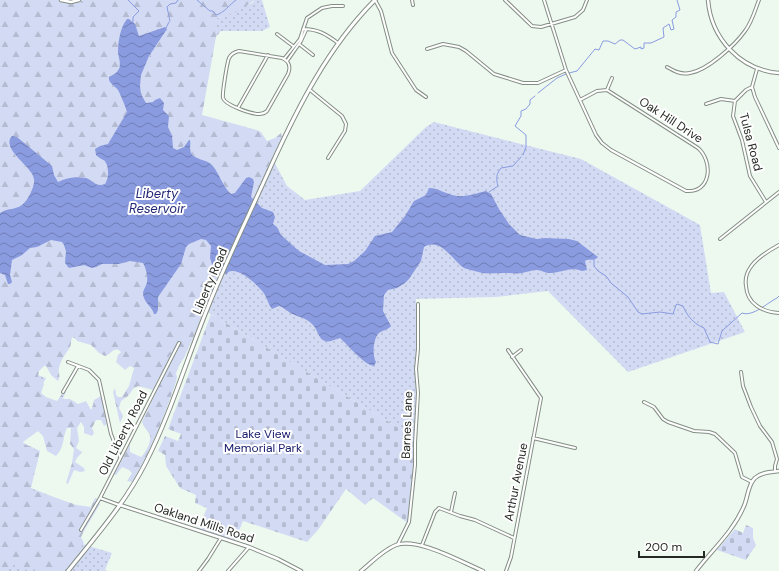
<svg xmlns="http://www.w3.org/2000/svg" width="779" height="571" font-family="'DM Sans',sans-serif">
  <defs>
    <pattern id="green-dots" width="8" height="8" patternUnits="userSpaceOnUse"><rect width="8" height="8" fill="#d3dbf4"/><path d="M2 2h.1M6 6h.1" fill="none" stroke="#b5bcd1" stroke-width="1.8" stroke-linecap="round"/></pattern>
    <pattern id="forest-firs" width="22" height="20" patternUnits="userSpaceOnUse"><rect width="22" height="20" fill="#d3dbf4"/><path d="M5 1l3.5 6h-7zM16 11l3.5 6h-7z" fill="#b5bcd1"/></pattern>
    <pattern id="cemetery-stones" width="16" height="16" patternUnits="userSpaceOnUse"><rect width="16" height="16" fill="#d3dbf4"/><path d="M2 7V4a2 2 0 0 1 4 0v3zM10 15v-3a2 2 0 0 1 4 0v3z" fill="#b5bcd1"/></pattern>
    <pattern id="water-waves" width="16" height="10" patternUnits="userSpaceOnUse"><rect width="16" height="10" fill="#8a9be0"/><path d="M0 5q4-4 8 0t8 0" fill="none" stroke="#717eb5"/></pattern>
  </defs>
  <rect width="100%" height="100%" fill="#edf9ef"/>
  <!-- green -->
  <path fill="url(#green-dots)" d="M0,0H55L68,3L83,0H222L219,18L252,3L255,0H262L270,27L262,31H221L216,37V33L198,117L270,154L287,186L305,200L360,191L426,127L434,122L581,159L700,225L711,293L724,292L745,332L628,372L548,291L496,297L416,299L417,439L201,308L172,384L159,377L161,364L108,339L78,340L70,336L32,373L46,378L14,438L40,451L31,488L94,513L76,542L112,553L105,570L107,571H0Z"/>
  <!-- forest -->
  <path fill="url(#forest-firs)" d="M0,0H58C68,4 81,6 90,0H255L237,12L215,19L216,37L202,115L257,130L261,132L267,141L275,138L281,133L282,137L252,199L251,197L254,182H242L235,193L231,194C222,186 220,174 212,165C203,156 188,162 191,143L186,142L181,149L177,150L173,148L172,136L168,127L169,116L163,110L164,103H146C131,76 150,55 166,33L167,29L165,27L147,32L141,36H138C135,30 135,19 127,19L120,38V66L116,73L109,77L108,78L109,81L119,92L127,112L108,144L100,146L99,158L105,162L108,176L105,184C99,187 96,183 90,181C84,179 63,179 58,182L54,175L52,166L25,144L9,143L17,159L33,174L34,183L25,202L20,207L0,213Z
    M202,239L209,242L211,246L210,258L214,270L220,273L210,293L204,296L205,304L197,329L184,358L175,370L177,377L176,382C164,417 151,451 132,482L127,481L132,473L129,470L122,467L116,475H114L130,444V452L141,457C146,452 153,440 149,433C146,429 143,426 142,422L167,369L170,365L173,364L174,362L172,359L179,344L176,342L153,390L138,386L133,389L128,396L121,401L119,408L123,416L120,423L113,392L115,388L116,395L118,397H122L129,386L134,368L130,366L125,370L116,362L118,355L121,352C115,345 111,354 105,356L99,353L91,345L77,341L74,335C70,339 72,343 70,347C66,354 61,359 59,368C58,373 61,376 58,381L51,375L46,366H44L39,371L38,377L44,384L41,393L46,397L57,401L64,391L66,392L63,398L64,399H70L78,404L86,401L91,410L93,405L94,400L101,396C104,405 104,416 107,424L104,426L101,420H96L92,428L94,433L92,436L84,433V427L81,422L77,428L79,441L76,448L82,452L77,458L75,462L84,468L85,471L80,472L74,470L68,484L66,483L72,463L74,449L70,444L71,428H67C62,438 65,447 56,456L47,451L43,436L38,431L23,442V443L37,451L39,455L30,486L32,490L77,505L91,507L95,498L98,499L80,530L81,532L98,503L100,504L84,531L81,537L84,543L63,571H41L36,569C25,571 22,569 14,564L10,566L8,571H0V273L5,275L6,278L11,280L10,275L12,260C27,253 44,235 62,242L66,251L65,258L74,268C86,263 86,269 94,268C98,267 100,264 103,264C108,262 113,265 118,264C126,264 139,256 144,265C150,275 147,292 147,303L151,306L154,314L158,310V297L181,264L186,247L189,244Z"/>
  <!-- cemetery -->
  <path fill="url(#cemetery-stones)" d="M211,314L417,439L416,461L409,524L373,498L365,505L346,489L318,530L307,542L243,521L235,541L198,529L207,508L195,503L196,495L180,488L166,466L165,455L158,451L165,436L178,441L181,434L168,429Z
    M746,525L753,528V538L756,545L746,560L717,550L735,529L743,533Z"/>
  <!-- water -->
  <path fill="url(#water-waves)" d="M127,19H129L135,24L139,36L165,27L167,29L149,56L141,75L140,86L141,94L146,103L153,102L155,100L160,98L164,103L163,110L169,116L168,127L172,136L173,148L177,150L184,147L189,140H190C191,145 189,149 191,153C195,160 206,159 212,165C220,174 222,186 231,194L235,193L246,178L249,177L253,179L254,182L251,197L262,208L273,212L275,217L273,224L277,227L281,235L299,251L325,265L348,264L354,261L365,251L375,236L392,232L405,216L414,201L426,195L429,188C439,188 447,195 457,196C467,197 477,193 486,191L491,194L499,209L509,224L520,235L537,239L545,238L569,239L577,241L598,257C594,262 589,258 585,261L587,270L582,271C571,266 561,273 549,273C545,273 541,270 537,270C532,270 527,272 522,273C517,274 512,273 507,273C498,273 490,274 482,273C479,272 466,269 464,268C452,260 441,237 424,247L421,261L409,279L405,283L397,288L388,290L384,295L383,311L391,326C388,330 383,330 379,333C373,339 372,355 376,362L374,366C364,365 348,345 340,338C335,339 330,343 325,341C318,339 318,329 312,324C306,317 296,317 289,312C286,310 283,307 279,306L272,309C268,304 267,297 263,292C256,284 239,267 228,272L227,274L214,270L210,258L211,246L206,240L201,239L189,244L186,247L181,264L158,297V310L156,314H154C152,307 146,304 144,298C141,291 146,288 147,282C148,277 146,268 143,263L130,261L119,264H102L96,267L92,268L84,265L69,268L65,263L66,251L64,245L62,242L51,240L37,247L30,248L22,255L12,260L10,275L12,282L10,284H8L5,275L0,273V213C8,207 18,211 25,202C29,197 35,186 34,179C33,167 0,149 12,136L17,137L52,166L54,175L58,182C66,178 76,176 86,178C93,180 96,188 105,184C109,178 109,167 105,161C102,159 99,158 96,155L95,149L100,146L108,144L127,112C126,108 120,93 118,90C114,85 108,83 109,77C113,75 117,73 119,69C121,64 119,58 118,53C118,42 120,28 127,19Z"/>
  <g fill="none" stroke-linecap="round" stroke-linejoin="round">
    <!-- stream -->
    <path stroke="#8a9be0" stroke-width="1" d="M128,0L139,11L133,17V22
      M197,0L210,11H213L216,15C224,13 229,5 236,0
      M170,21L167,7L170,4L176,3L178,0
      M166,28L169,22
      M569,73L577,71L595,49L599,50L603,41H608L615,44L620,40H623L635,49L641,47V49L644,48V43H651L664,37L663,28L669,24L671,30L674,29L672,20L676,17V12L680,10L677,0
      M538,93L557,78L566,74
      M523,155L526,147V135L515,126L521,116V111L526,109L530,104V100L535,96
      M489,192L498,186C496,179 496,174 501,168L513,166L521,157
      M594,259V266L598,271L606,276L611,283L628,297L638,312L642,314L660,312L673,314L676,305L677,304L683,306C687,316 694,324 704,328L710,342L718,344L722,331L742,313C753,317 767,303 777,298L779,296"/>
    <defs>
      <path id="street" d="M375,0L381,11L392,53L416,90L426,97
        M412,0L413,5
        M505,0L532,26L541,27L575,17L583,10L587,0
        M544,0L566,70L596,135L602,143L611,150L686,191C712,193 713,161 698,148L607,90L597,91L580,100
        M303,29C318,29 326,34 338,43
        M277,34L293,46
        M299,44L313,55
        M427,49L443,44L459,47L466,51L494,74L523,83H538L566,70
        M239,51L282,58C289,61 291,67 288,74L267,111C265,113 262,114 259,114C251,114 225,105 223,98C222,94 227,63 229,58C231,54 235,52 239,51Z
        M284,59L300,39L307,18L322,8L332,6H343
        M287,61L301,41L306,30
        M667,67C674,71 681,75 690,73C708,70 735,45 745,31C752,22 755,10 759,0
        M757,69L752,87L746,90L735,101L733,116L742,140L750,176L766,202
        M752,87L755,97L779,148
        M310,90L342,116L346,124L345,131L328,158
        M607,90L612,78
        M706,104L721,99L735,101
        M238,108L268,55
        M720,239L779,192
        M779,245C768,251 756,258 750,268C746,274 745,280 746,286C747,304 763,312 779,313
        M512,357L521,350
        M68,362L89,370L99,380L111,434L120,457
        M741,372L743,386L751,407L760,426L772,442L777,459L775,466V471
        M63,392L78,366
        M644,402L654,407L663,419L668,422L694,431L709,432L715,434L735,453L742,477L752,482
        M533,438L575,448
        M100,498L119,505
        M451,512L455,493
        M81,530L100,498L179,343
        M398,544L409,522L415,465V443L418,393L416,369L418,349V304
        M422,545L435,512L439,508L460,516L475,520L514,538
        M199,571L208,559L221,538
        M228,571L249,547
        M506,571L511,557L541,398L508,350"/>
      <path id="secondary" d="M61,0L71,2L79,0
        M708,0C711,38 740,70 779,73
        M120,505L249,547L278,559L301,571
        M361,571C372,562 383,550 396,545C418,537 461,562 483,571
        M696,571C712,550 733,532 744,506C748,497 748,484 755,478C761,472 771,472 779,471"/>
      <path id="primary" d="M68,571C96,536 126,502 146,462C171,413 187,358 208,307C227,259 250,213 271,166C298,107 328,47 375,0"/>
    </defs>
    <!-- street casing -->
    <use href="#street" stroke="#848e85" stroke-width="4"/>
    <!-- secondary casing -->
    <use href="#secondary" stroke="#848e85" stroke-width="4.5"/>
    <!-- primary casing -->
    <use href="#primary" stroke="#848e85" stroke-width="5"/>
    <!-- street -->
    <use href="#street" stroke="#fff" stroke-width="2"/>
    <!-- secondary -->
    <use href="#secondary" stroke="#fff" stroke-width="2.5"/>
    <!-- primary -->
    <use href="#primary" stroke="#fff" stroke-width="3"/>
  </g>
  <g text-anchor="middle" stroke-width="4" stroke-linejoin="round" paint-order="stroke">
    <!-- street labels -->
    <g font-size="12" fill="#252925" stroke="#fff">
      <text transform="translate(671 120) rotate(33)" y="4">Oak Hill Drive</text>
      <text transform="translate(751 142) rotate(75)" y="4">Tulsa Road</text>
      <text transform="translate(210 281) rotate(-67)" y="4">Liberty Road</text>
      <text transform="translate(407 425) rotate(-88)" y="4">Barnes Lane</text>
      <text transform="translate(123 433) rotate(-63)" y="4">Old Liberty Road</text>
      <text transform="translate(516 482) rotate(-79)" y="4">Arthur Avenue</text>
      <text transform="translate(204 523) rotate(18)" y="4">Oakland Mills Road</text>
    </g>
    <!-- park labels -->
    <g font-size="12" fill="#1c206f" stroke="#fff">
      <text x="263" y="438">Lake View<tspan x="263" dy="14">Memorial Park</tspan></text>
    </g>
    <!-- water labels -->
    <g font-size="13" font-style="italic" fill="#212776" stroke="#fff">
      <text x="157" y="198">Liberty<tspan x="157" dy="15">Reservoir</tspan></text>
    </g>
  </g>
  <!-- scale -->
  <path d="M639 551v6h65v-6" fill="none" stroke="#252925" stroke-width="2"/>
  <text x="645" y="551" font-size="12" fill="#252925" stroke="#ffffff" stroke-width="3" paint-order="stroke">200 m</text>
</svg>
